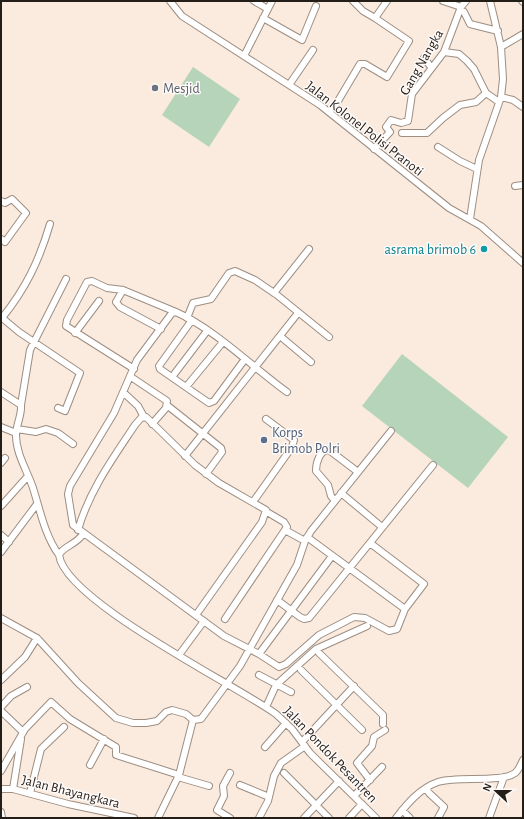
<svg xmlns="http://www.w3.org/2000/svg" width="524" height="819" font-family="'Alegreya Sans',sans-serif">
  <rect width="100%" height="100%" fill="#fbeade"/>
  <!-- green -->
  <path fill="#b5d4b9" d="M193,67L240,99L209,147L162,115Z
    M402,354L508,437L468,488L362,406Z"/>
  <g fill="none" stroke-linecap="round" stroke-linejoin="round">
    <defs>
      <path id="minor" d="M170,1L182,16L320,105L449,208L481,226L523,263
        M254,1L268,9
        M353,1L363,11L375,18L387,1
        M443,1L461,7
        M522,1L523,2
        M464,12L470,24L498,31
        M263,18L302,40L316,6
        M501,47L523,34
        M444,52L459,54L467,61L474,69L486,93L499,102
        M244,56L272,1
        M424,58L431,67
        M289,85L313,50
        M501,97L513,100L523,107
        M329,112L338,101L360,64H365L387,77L409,41L375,18
        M402,133H427L443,118L460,105L476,102L486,93
        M438,147L460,161L477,169
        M374,149L390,132L386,127L391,120L401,123L408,121L412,94L444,52L461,7L466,1
        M515,186L523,185
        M1,201L5,203L12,199L26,213L5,242L1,239
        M470,219L479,160L501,97L503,79L501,47L490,1
        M123,290L116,302L120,307L161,329
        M274,293L309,249
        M1,317L19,332L80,373L65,411L58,408
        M2,318C26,288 39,261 50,224
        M187,318L193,303L211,299L229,273L235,271L255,280L277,295L329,337
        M192,320L159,366L160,369L209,403L214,401L245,359
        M75,333L99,301
        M280,336L311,362
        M134,369L66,326L67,320L87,282L92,281L107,288L123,290L176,312
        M131,377L167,401L166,408L152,424
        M172,377L207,331
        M186,387L223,342
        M1,392L21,405C22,415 16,425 16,435C16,454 27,470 33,488C40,510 45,536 59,555
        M287,392C251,366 216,330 176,312L172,313L137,360L114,413L70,486L68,494L73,525L224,636L259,654L279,667L286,664L319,635L354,617L365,618L389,631L397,629L405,609L424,584L370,543
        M124,393L138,406L144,417
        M21,405L30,350L66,279
        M168,406L221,448L222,452L206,474
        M1,427L16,433
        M17,429L36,432L46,429L58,433L73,444
        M185,456L298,313
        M1,463L5,458
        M341,493L382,527
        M335,501L331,496L328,485L316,471C316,462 320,450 329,450L358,472
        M253,502L292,447L294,440L266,419
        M1,506L28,476
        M78,530C89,491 113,458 135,425L141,418L146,417L195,465L219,483L266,510L262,522L196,615
        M285,530L305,541
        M83,534C76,545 63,546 59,555C65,601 234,684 276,714L292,729L310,753L376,818
        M1,535L9,542
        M307,537L405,609
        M1,552L37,504
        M277,600L300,617L304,619L309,618L433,465
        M1,618L37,638L78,683L116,718L133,723H146L157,721L166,712L172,710L186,714L193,720L201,719L240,666L297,565L305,541L311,531L391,431
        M225,619L287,527L284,522L267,512
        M319,653L383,715V724
        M259,654L332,556
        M179,655L204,621
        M301,670L362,730
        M259,675L291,692
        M1,680L25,657L37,638
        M1,707L11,696L27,687
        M266,707L276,685L316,649L367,626
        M1,711L23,732
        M302,742L354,686
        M265,747L286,723
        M90,765L104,739
        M1,771L25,729L51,702L70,719L116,747V755L179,775
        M230,773L223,786L224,796L217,810L230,818
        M284,773L329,818
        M178,777L209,786
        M370,780L357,763L372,746L374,737L385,730
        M240,785L269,797
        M426,788L429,793L444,807L438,818
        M1,789H13L68,804L134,818
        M13,789L21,739
        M30,793L41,749L64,727
        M354,796L382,767
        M402,810L410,818
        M1,812L2,818
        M158,818L179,775L193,720
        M259,818L268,801L274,776L281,763L305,746
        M304,818L339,781
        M349,818L362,804
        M396,818C407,804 420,788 438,782C458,776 501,783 515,773C519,770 521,764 523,760
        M489,818L504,777"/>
    </defs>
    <!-- minor casing -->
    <use href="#minor" stroke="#9d8e82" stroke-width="8"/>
    <!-- minor -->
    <use href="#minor" stroke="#fff" stroke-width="6"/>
  </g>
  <!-- markers -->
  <circle fill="#6b7280" stroke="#fefaf8" stroke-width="1.5" cx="155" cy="88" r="4"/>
  <circle fill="#0f9aa8" stroke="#fefaf8" stroke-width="1.5" cx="484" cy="249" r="4"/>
  <circle fill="#5c6f8a" stroke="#fefaf8" stroke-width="1.5" cx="264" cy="440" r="4"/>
  <g text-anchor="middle" stroke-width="3" stroke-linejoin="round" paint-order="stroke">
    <!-- street labels -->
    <g font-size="14" fill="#241e19" stroke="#fefaf8">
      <text transform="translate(421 62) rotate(-60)" y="5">Gang Nangka</text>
      <text transform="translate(365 128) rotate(38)" y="5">Jalan Kolonel Polisi Pranoti</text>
      <text transform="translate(331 754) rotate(46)" y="5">Jalan Pondok Pesantren</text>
      <text transform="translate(71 791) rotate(14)" y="5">Jalan Bhayangkara</text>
    </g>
    <!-- worship labels -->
    <g font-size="14" fill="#5b616d" stroke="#fefaf8" text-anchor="start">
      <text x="163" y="93">Mesjid</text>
    </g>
    <!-- culture labels -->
    <g font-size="14" fill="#0d838f" stroke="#fefaf8" text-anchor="end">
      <text x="476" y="254">asrama brimob 6</text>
    </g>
    <!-- service labels -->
    <g font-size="14" fill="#4e5e75" stroke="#fefaf8" text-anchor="start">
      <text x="272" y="437">Korps<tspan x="272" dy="16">Brimob Polri</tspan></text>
    </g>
  </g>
  <!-- border -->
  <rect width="524" height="819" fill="none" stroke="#241e19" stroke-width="4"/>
  <!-- north arrow -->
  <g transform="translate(496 791) rotate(292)" stroke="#fefaf8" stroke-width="3" paint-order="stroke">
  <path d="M0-3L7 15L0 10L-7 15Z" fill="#241e19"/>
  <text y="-6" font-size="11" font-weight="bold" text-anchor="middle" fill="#241e19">N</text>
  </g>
</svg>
